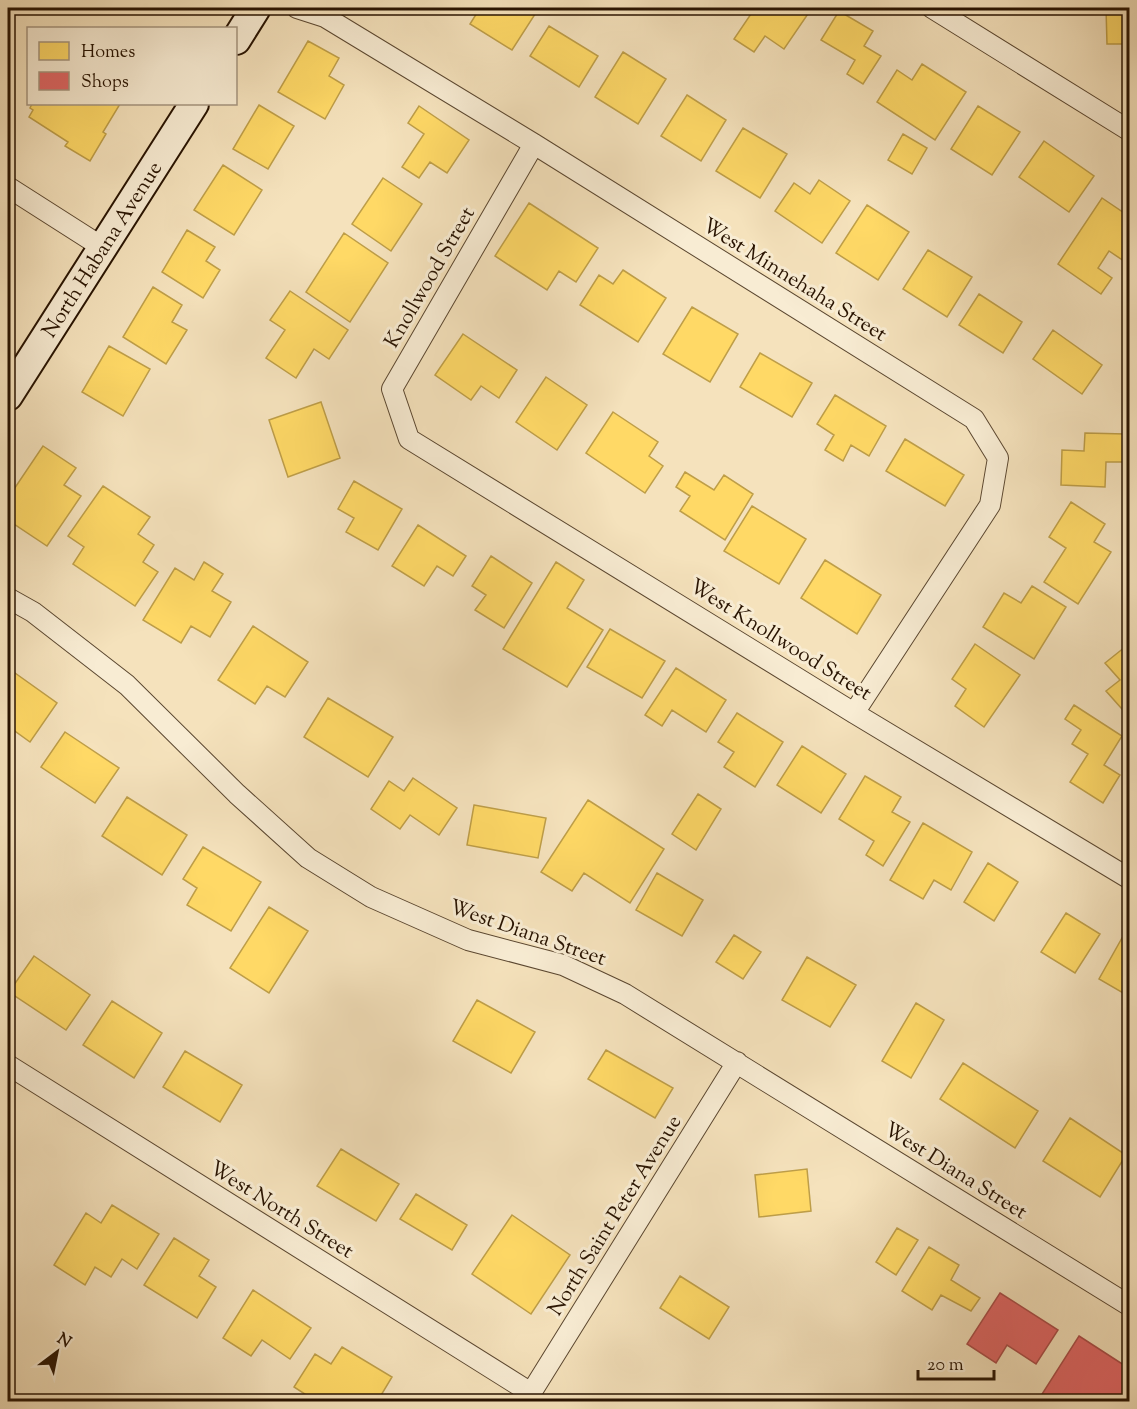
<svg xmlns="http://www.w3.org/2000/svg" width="1137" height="1409" font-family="'Sorts Mill Goudy',serif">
  <rect width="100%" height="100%" fill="#f5e2bc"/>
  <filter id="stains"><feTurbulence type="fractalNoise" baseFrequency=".00333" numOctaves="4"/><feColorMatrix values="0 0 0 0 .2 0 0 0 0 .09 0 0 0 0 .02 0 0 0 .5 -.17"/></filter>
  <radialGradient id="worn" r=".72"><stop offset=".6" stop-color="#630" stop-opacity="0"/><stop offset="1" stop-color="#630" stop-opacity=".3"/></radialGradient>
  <!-- homes -->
  <path fill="#ffd966" stroke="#be9e48" stroke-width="1.5" d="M480,8H539L512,50L470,24Z
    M755,8H812L784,49L765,36L754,52L734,39Z
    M1106,8H1130V44H1107Z
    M839,11L873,31L864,46L881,56L863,84L847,74L855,60L821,40Z
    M549,26L598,56L579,87L530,56Z
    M308,41L339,58L329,76L344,85L325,119L278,92Z
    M623,52L666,79L638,124L595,97Z
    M922,64L966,92L935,140L877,102L897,70L912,80Z
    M687,95L726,120L701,161L661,136Z
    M32,104H120L103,132L106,134L90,161L65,146L68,142L29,117L33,110L30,108Z
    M259,105L294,126L268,169L233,149Z
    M419,106L469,140L447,173L430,162L419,178L402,167L424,134L408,123Z
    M978,106L1020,132L992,175L951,149Z
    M743,128L787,154L760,198L716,171Z
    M903,134L927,148L912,174L888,160Z
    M1044,141L1094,176L1069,212L1019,177Z
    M223,165L262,190L234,235L194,210Z
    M383,178L422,204L391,251L352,224Z
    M819,180L850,201L822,243L775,211L794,183L810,194Z
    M1102,198L1130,217V265L1109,251L1098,268L1112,278L1101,294L1058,264Z
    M529,203L598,248L576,282L559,271L547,290L495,256Z
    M867,205L909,232L878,280L836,253Z
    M187,230L215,247L206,261L220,270L203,298L162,272Z
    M344,233L388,263L350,322L306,292Z
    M928,250L972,277L947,317L903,289Z
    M623,270L666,298L638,342L580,305L599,275L613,284Z
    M153,287L182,305L172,322L187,330L166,364L123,337Z
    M290,291L348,330L329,359L314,349L296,378L266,358L285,330L270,320Z
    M979,294L1022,322L1003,353L959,325Z
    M692,307L738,334L710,382L663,354Z
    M1053,330L1102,365L1082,394L1033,359Z
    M463,334L517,370L499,398L481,386L471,400L435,375Z
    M109,346L150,369L123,416L82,392Z
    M760,353L812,383L792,417L740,387Z
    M546,377L587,405L557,450L516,422Z
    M835,395L886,426L869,456L851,445L843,461L825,450L834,435L817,424Z
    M321,402L340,458L288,477L269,420Z
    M613,412L658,442L649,456L663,466L645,493L586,453Z
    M1085,433L1125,434L1124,462H1106L1105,487L1061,485L1062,450L1084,451Z
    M905,439L964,475L945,506L886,471Z
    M43,446L76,468L64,485L81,496L47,546L8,520V498Z
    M685,472L714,490L724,475L753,494L725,540L680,511L690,496L676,487Z
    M354,481L402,509L378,550L346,532L354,518L338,509Z
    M103,486L150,517L138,534L154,545L143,562L158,572L135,606L73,564L84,547L68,536Z
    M1071,502L1105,524L1094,542L1111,552L1078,604L1044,582L1066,548L1049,537Z
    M752,506L806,539L779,584L724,551Z
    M418,525L466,556L453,576L437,566L424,586L392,566Z
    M491,556L532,583L504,628L475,610L486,595L472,586Z
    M825,560L881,595L857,634L801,598Z
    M204,562L223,574L212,591L231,602L210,637L191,626L181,643L143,620L175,568L194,580Z
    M556,562L584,580L567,608L603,630L567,687L503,649Z
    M1032,586L1066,607L1034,659L983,627L1004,593L1021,603Z
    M253,626L308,662L285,697L267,686L255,704L218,680Z
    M610,629L665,661L642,698L587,667Z
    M1130,643V718L1106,691L1120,680L1105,663Z
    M975,644L1020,675L984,727L955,706L966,689L952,679Z
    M8,668L57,703L30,742L8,726Z
    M676,668L726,700L706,732L672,710L662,726L645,715Z
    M328,698L393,737L368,777L304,737Z
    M1074,705L1122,736L1104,765L1120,775L1103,803L1070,782L1088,754L1072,744L1081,730L1065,719Z
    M737,713L783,742L755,787L724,767L734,752L718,742Z
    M65,732L119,768L95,803L41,767Z
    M802,746L846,774L821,813L777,785Z
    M865,776L901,797L892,812L910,822L883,866L866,855L874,841L839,819Z
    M413,778L457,808L439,835L410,815L400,829L371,809L389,781L404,791Z
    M698,794L721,809L696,850L672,834Z
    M127,797L187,835L162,875L102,836Z
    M588,800L664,849L630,903L584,873L572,891L541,872Z
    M474,805L546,818L538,858L467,845Z
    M923,823L972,852L951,890L934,880L923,899L890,880Z
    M203,847L261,882L231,931L187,905L197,888L183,879Z
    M988,863L1018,882L994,921L964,902Z
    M657,873L703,900L682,936L636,910Z
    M269,907L308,931L269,993L230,968Z
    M1066,913L1100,934L1075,973L1041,952Z
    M734,935L761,952L743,979L716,962Z
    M1122,938L1130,942V997L1099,979Z
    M34,956L90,995L66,1030L9,992Z
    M807,957L856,985L830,1027L782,1000Z
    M477,1000L535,1032L511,1073L453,1041Z
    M112,1001L162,1033L134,1078L83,1045Z
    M916,1003L944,1020L911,1078L882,1061Z
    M606,1050L673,1088L655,1118L588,1079Z
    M185,1051L242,1085L220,1122L163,1087Z
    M963,1063L1038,1111L1015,1148L940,1099Z
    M1070,1118L1126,1155L1100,1197L1043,1161Z
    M341,1149L399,1184L376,1221L317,1186Z
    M807,1169L811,1211L759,1217L755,1175Z
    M416,1194L467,1225L452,1250L400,1219Z
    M112,1205L159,1234L137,1269L122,1259L111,1277L95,1267L85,1285L54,1265L86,1213L101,1223Z
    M512,1215L570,1255L531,1314L472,1274Z
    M897,1228L918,1240L896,1275L876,1262Z
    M174,1238L209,1260L199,1276L216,1287L197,1318L144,1285Z
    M929,1247L959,1265L951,1280L980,1298L971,1311L941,1295L932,1310L902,1291Z
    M680,1276L729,1307L709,1339L660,1308Z
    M253,1290L311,1328L290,1359L262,1340L251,1356L223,1338Z
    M342,1347L392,1377L377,1402H317L294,1387L315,1354L331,1364Z"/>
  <!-- shops -->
  <path fill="#e06666" stroke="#a94d48" stroke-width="1.5" d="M1000,1293L1058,1330L1036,1364L1007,1345L996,1363L967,1344Z
    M1079,1336L1130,1369V1391L1123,1402H1037Z"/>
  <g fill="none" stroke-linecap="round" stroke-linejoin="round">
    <defs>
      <path id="street" d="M297,8L325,17L534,144L974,419L998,458L990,505L854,713
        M932,8L1130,131
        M534,144L392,389L409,439L854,713L1130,879
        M8,187L102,247
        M8,598L33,612L127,685L237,794L308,858L371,897L468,940L563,965L625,994L1130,1306
        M8,1065L531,1393L737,1062"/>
      <g id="secondary">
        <path d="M236,40L256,8"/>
        <path id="s1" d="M8,396L194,104"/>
      </g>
    </defs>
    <!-- street casing -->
    <use href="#street" stroke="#5b4730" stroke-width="22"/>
    <!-- secondary casing -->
    <use href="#secondary" stroke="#281301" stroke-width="32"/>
    <!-- street -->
    <use href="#street" stroke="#f8ecd3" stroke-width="20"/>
    <!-- secondary -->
    <use href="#secondary" stroke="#f8ecd3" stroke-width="28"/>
  </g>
  <g text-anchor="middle" stroke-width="6" stroke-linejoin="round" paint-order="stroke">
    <!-- street labels -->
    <g font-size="21" fill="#281301" stroke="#f8ecd3">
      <text dy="7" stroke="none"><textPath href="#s1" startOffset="174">North Habana Avenue</textPath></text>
      <text transform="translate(429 277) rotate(-60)" y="7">Knollwood Street</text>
      <text transform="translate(795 279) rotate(32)" y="7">West Minnehaha Street</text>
      <text transform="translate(781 639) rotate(32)" y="7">West Knollwood Street</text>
      <text transform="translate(528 932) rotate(19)" y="7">West Diana Street</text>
      <text transform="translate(956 1170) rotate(32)" y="7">West Diana Street</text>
      <text transform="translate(282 1209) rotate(32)" y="7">West North Street</text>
      <text transform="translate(614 1215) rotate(-58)" y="7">North Saint Peter Avenue</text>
    </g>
  </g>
  <!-- margin -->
  <rect width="1137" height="1409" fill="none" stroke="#f5e2bc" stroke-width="30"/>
  <rect x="9" y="9" width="1119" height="1391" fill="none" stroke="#281301" stroke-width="3"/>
  <rect x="15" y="15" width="1107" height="1379" fill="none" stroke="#281301" stroke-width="1.5"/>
  <!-- legend -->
  <rect x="27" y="27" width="210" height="78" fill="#f8ecd3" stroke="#a5957f" stroke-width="1.5"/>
  <rect x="39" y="42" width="30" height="18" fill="#ffd966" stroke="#a5957f" stroke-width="1.5"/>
  <text x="81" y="57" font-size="18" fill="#281301">Homes</text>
  <rect x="39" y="72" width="30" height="18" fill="#e06666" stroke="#a5957f" stroke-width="1.5"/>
  <text x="81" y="87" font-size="18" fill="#281301">Shops</text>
  <!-- north arrow -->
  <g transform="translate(57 1352) rotate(32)" stroke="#f8ecd3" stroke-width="4.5" paint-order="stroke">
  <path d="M0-4.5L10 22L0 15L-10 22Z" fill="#281301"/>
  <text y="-9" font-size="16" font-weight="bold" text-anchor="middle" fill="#281301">N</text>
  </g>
  <!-- scale -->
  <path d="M918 1370v9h76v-9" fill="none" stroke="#281301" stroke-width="3"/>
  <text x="927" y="1370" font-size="18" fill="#281301" stroke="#f8ecd3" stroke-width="4.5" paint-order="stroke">20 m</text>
  <rect width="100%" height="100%" filter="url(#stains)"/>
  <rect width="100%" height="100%" fill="url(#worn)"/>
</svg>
